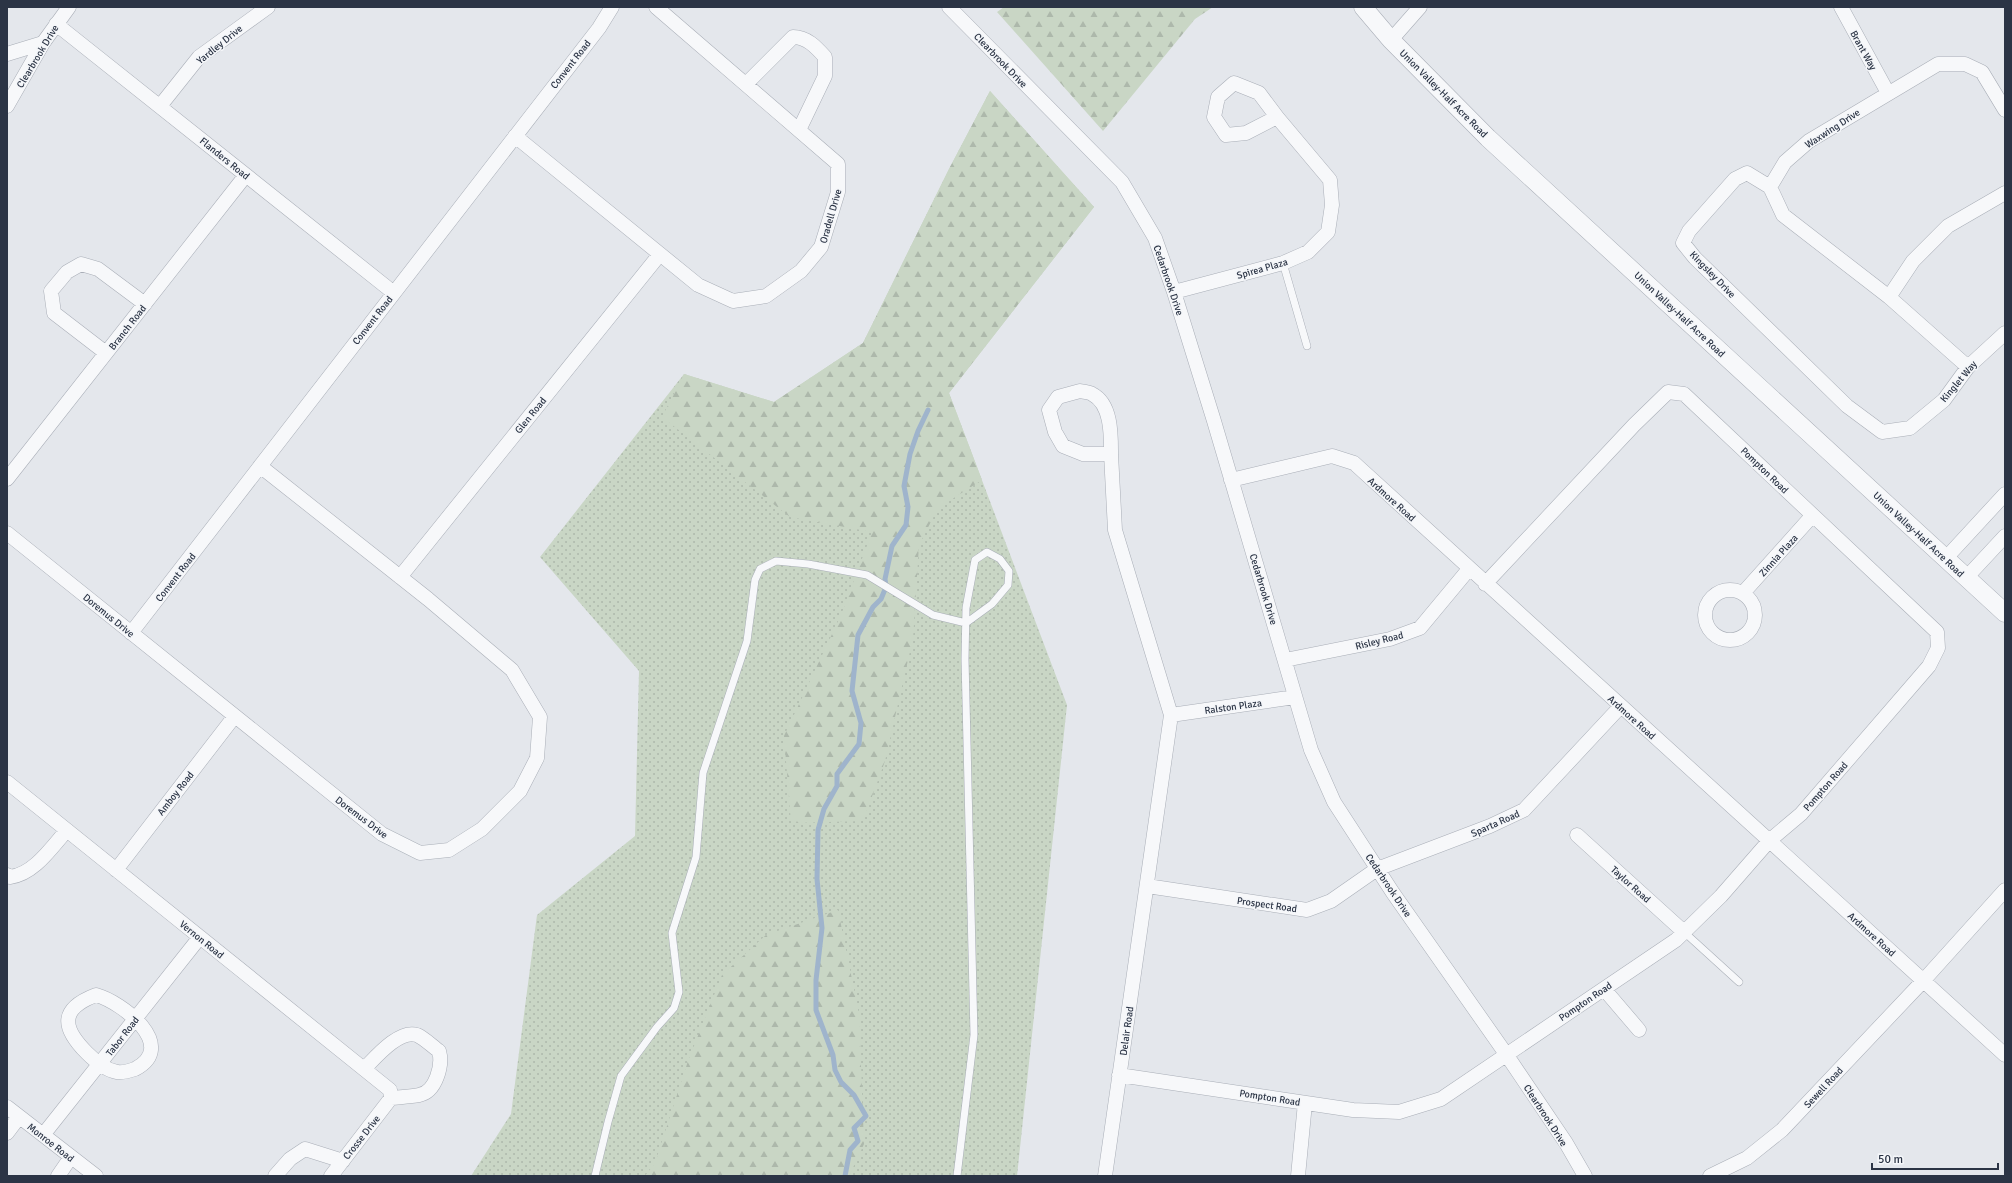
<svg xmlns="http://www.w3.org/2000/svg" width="2012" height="1183" font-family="Signika,sans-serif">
  <defs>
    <pattern id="grass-dots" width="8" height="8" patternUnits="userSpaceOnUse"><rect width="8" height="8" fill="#c9d6c5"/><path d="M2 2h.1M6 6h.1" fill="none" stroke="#adb8ab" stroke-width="1.8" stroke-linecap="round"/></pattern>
    <pattern id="forest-firs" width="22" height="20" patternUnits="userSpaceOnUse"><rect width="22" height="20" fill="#c9d6c5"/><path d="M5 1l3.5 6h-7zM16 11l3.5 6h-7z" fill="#adb8ab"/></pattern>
  </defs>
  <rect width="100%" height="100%" fill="#e4e7ec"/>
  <!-- grass -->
  <path fill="url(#grass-dots)" d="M990,91L1094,207L949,393L1067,705L1017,1176H471L511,1114L537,915L635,836L639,671L540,557L684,374L774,402L863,343L949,169Z"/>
  <!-- forest -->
  <path fill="url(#forest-firs)" d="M1004,7H1213L1195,19L1103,131L997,12Z
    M990,91L1094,207L949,393L982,480L938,508L919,545L913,638L885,761L863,821L791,823L784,736L841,615L872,532L790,517L662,417L684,374L774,402L863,343L949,169Z
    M838,910L859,1014L864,1144L849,1176H645L655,1163L688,1061L722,975L766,935Z"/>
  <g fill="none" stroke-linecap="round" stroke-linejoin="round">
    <!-- stream -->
    <path stroke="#9fb4cc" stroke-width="5" d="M845,1176L850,1150L858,1141L854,1128L866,1116L854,1095L841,1082L835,1070L833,1055L816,1010V980L822,928L817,879L818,830L824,809L837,786V774L859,744L861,723L852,691L858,635L873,607L881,599L886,587L885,579L892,546L906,525L908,507L904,486L910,454L918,431L928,410"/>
    <defs>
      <path id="service" d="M1283,263L1307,346
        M1684,932L1739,982
        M595,1176L608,1122L621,1076L657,1027L674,1008L679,992L672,933L696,857L703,773L747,641L755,580L760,569L776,561L808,564L867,575L933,615L966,623L992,604L1008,585L1009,571L1000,559L987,552L975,560L966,608L965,659L974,1035L957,1176"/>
      <path id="minor" d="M949,7L1122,182L1155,238L1174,292L1214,421L1311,750L1334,802L1393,893L1506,1054L1566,1143L1585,1176
        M1841,7L1888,93
        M56,24L394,293
        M1391,40L1420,7
        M7,54L43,43
        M1234,83L1259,93L1277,117L1246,133L1226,135L1214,117L1218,97Z
        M746,84L793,37C807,37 816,47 825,57V76L799,130
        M7,106L43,43L69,7
        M160,106L199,57L268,7
        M515,136L698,285L733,301L766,296L801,271L821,247L838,192V164L656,7
        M1770,187L1747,173L1735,179L1689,231L1683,243L1695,258L1847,406L1882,432L1910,428L1944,400L1968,367L2005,333
        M1174,292L1283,263L1308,252L1328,232L1332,205L1330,180L1277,117
        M1889,297L1913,261L1948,226L2005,193
        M106,353L54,313L51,291L67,272L81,264L98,269L145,304
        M1968,367L1889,297L1783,215L1770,187L1785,162L1809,141L1938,64H1965L1982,72L2005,110
        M1080,391C1084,392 1089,392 1092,394C1112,404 1111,436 1111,454H1083L1063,446L1055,432L1049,410L1058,397Z
        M7,479L246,175
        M1231,480L1332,456L1354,463L2005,1055
        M7,533L382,834L420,853L449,850L482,829L520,791L537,758L540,717L512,670L428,599L260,466
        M1946,558L2005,494
        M400,577L660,254
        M1966,578L2005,536
        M1705 615a25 25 0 1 1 50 0a25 25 0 1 1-50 0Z
        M1743,593L1812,516
        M131,633L599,28L612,7
        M1285,660L1390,639L1420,628L1469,569
        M1171,715L1295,697
        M7,782L390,1090L391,1098
        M1577,835L1684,932
        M116,870L234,717
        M7,875L10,877C34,874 51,848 67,830
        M1147,886L1307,910L1331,901L1377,869L1490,826L1524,810L1621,706
        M1604,989L1639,1030
        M96,995C122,1002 179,1046 135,1069C129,1071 123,1073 117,1072C105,1070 95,1061 87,1053C62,1028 59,1009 96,995Z
        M364,1069C375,1058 399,1029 417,1035C424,1038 432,1046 439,1051C443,1065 436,1092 419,1095C410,1097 400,1097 391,1098
        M1119,1075L1353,1110L1399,1112L1441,1099L1676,940L1721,896L1769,841L1801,814L1929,666L1938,648L1937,632L1684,394L1668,392L1634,425L1485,584
        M7,1107L96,1176
        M7,1133L19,1117
        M43,1135L200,937
        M58,1176L71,1157
        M275,1176L290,1159L305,1149L343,1161
        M331,1176L391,1098
        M1105,1176L1171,715L1115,530L1111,454
        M1298,1176L1305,1103
        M1710,1176L1747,1158L1782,1130L1923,981L2005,890"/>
      <path id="tertiary" d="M1363,7L1391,40L1488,138L2005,613"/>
    </defs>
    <!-- service casing -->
    <use href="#service" stroke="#a9aeb7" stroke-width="8"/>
    <!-- minor casing -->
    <use href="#minor" stroke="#a9aeb7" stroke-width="15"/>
    <!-- tertiary casing -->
    <use href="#tertiary" stroke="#a9aeb7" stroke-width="19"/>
    <!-- service -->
    <use href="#service" stroke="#f7f8fa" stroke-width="7"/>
    <!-- minor -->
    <use href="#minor" stroke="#f7f8fa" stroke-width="14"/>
    <!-- tertiary -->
    <use href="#tertiary" stroke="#f7f8fa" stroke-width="18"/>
  </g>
  <g text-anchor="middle" stroke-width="3" stroke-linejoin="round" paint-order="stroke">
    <!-- street labels -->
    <g font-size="10" fill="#2b3445" stroke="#f4f6f9">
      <text transform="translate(219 44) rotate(-39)" y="4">Yardley Drive</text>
      <text transform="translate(1864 50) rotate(61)" y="4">Brant Way</text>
      <text transform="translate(37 56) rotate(-59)" y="4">Clearbrook Drive</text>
      <text transform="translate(1001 60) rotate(46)" y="4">Clearbrook Drive</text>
      <text transform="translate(570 64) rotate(-52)" y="4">Convent Road</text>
      <text transform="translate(1444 93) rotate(45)" y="4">Union Valley-Half Acre Road</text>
      <text transform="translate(1832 128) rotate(-33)" y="4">Waxwing Drive</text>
      <text transform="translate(225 158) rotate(39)" y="4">Flanders Road</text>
      <text transform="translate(830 216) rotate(-74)" y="4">Oradell Drive</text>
      <text transform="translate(1262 268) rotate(-16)" y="4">Spirea Plaza</text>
      <text transform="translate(1713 274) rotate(46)" y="4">Kingsley Drive</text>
      <text transform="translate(1169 280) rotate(71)" y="4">Cedarbrook Drive</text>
      <text transform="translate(1680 314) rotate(43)" y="4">Union Valley-Half Acre Road</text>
      <text transform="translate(372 320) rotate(-52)" y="4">Convent Road</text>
      <text transform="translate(127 327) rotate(-52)" y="4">Branch Road</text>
      <text transform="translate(1958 381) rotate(-50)" y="4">Kinglet Way</text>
      <text transform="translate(530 415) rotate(-51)" y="4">Glen Road</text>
      <text transform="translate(1765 470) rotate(44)" y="4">Pompton Road</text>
      <text transform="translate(1392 499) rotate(42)" y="4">Ardmore Road</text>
      <text transform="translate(1919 534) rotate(43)" y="4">Union Valley-Half Acre Road</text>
      <text transform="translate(1778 555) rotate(-48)" y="4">Zinnia Plaza</text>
      <text transform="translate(175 577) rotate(-52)" y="4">Convent Road</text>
      <text transform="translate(1264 589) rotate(73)" y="4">Cedarbrook Drive</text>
      <text transform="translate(109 615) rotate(39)" y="4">Doremus Drive</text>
      <text transform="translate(1379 640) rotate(-14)" y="4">Risley Road</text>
      <text transform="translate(1233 706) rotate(-8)" y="4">Ralston Plaza</text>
      <text transform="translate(1632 717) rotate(42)" y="4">Ardmore Road</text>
      <text transform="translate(1825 786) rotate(-49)" y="4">Pompton Road</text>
      <text transform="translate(175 793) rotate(-52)" y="4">Amboy Road</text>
      <text transform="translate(362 817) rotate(37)" y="4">Doremus Drive</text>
      <text transform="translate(1495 823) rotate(-24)" y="4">Sparta Road</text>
      <text transform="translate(1631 884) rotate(42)" y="4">Taylor Road</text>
      <text transform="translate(1389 885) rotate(56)" y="4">Cedarbrook Drive</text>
      <text transform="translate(1267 904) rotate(8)" y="4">Prospect Road</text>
      <text transform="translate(1872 934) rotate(42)" y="4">Ardmore Road</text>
      <text transform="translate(202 939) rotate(39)" y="4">Vernon Road</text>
      <text transform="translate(1585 1001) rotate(-34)" y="4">Pompton Road</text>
      <text transform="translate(1126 1031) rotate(-82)" y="4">Delair Road</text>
      <text transform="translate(122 1036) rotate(-52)" y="4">Tabor Road</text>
      <text transform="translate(1823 1087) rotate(-47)" y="4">Sewell Road</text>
      <text transform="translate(1270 1097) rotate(9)" y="4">Pompton Road</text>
      <text transform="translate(1546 1115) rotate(57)" y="4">Clearbrook Drive</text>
      <text transform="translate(361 1137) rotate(-52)" y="4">Crosse Drive</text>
      <text transform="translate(51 1142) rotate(38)" y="4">Monroe Road</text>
    </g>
  </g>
  <!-- border -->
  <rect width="2012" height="1183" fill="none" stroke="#2b3445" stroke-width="16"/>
  <!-- scale -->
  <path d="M1872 1163v6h126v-6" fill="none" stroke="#2b3445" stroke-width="2"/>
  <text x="1878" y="1163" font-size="12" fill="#2b3445" stroke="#f4f6f9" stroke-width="3" paint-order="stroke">50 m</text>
</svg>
